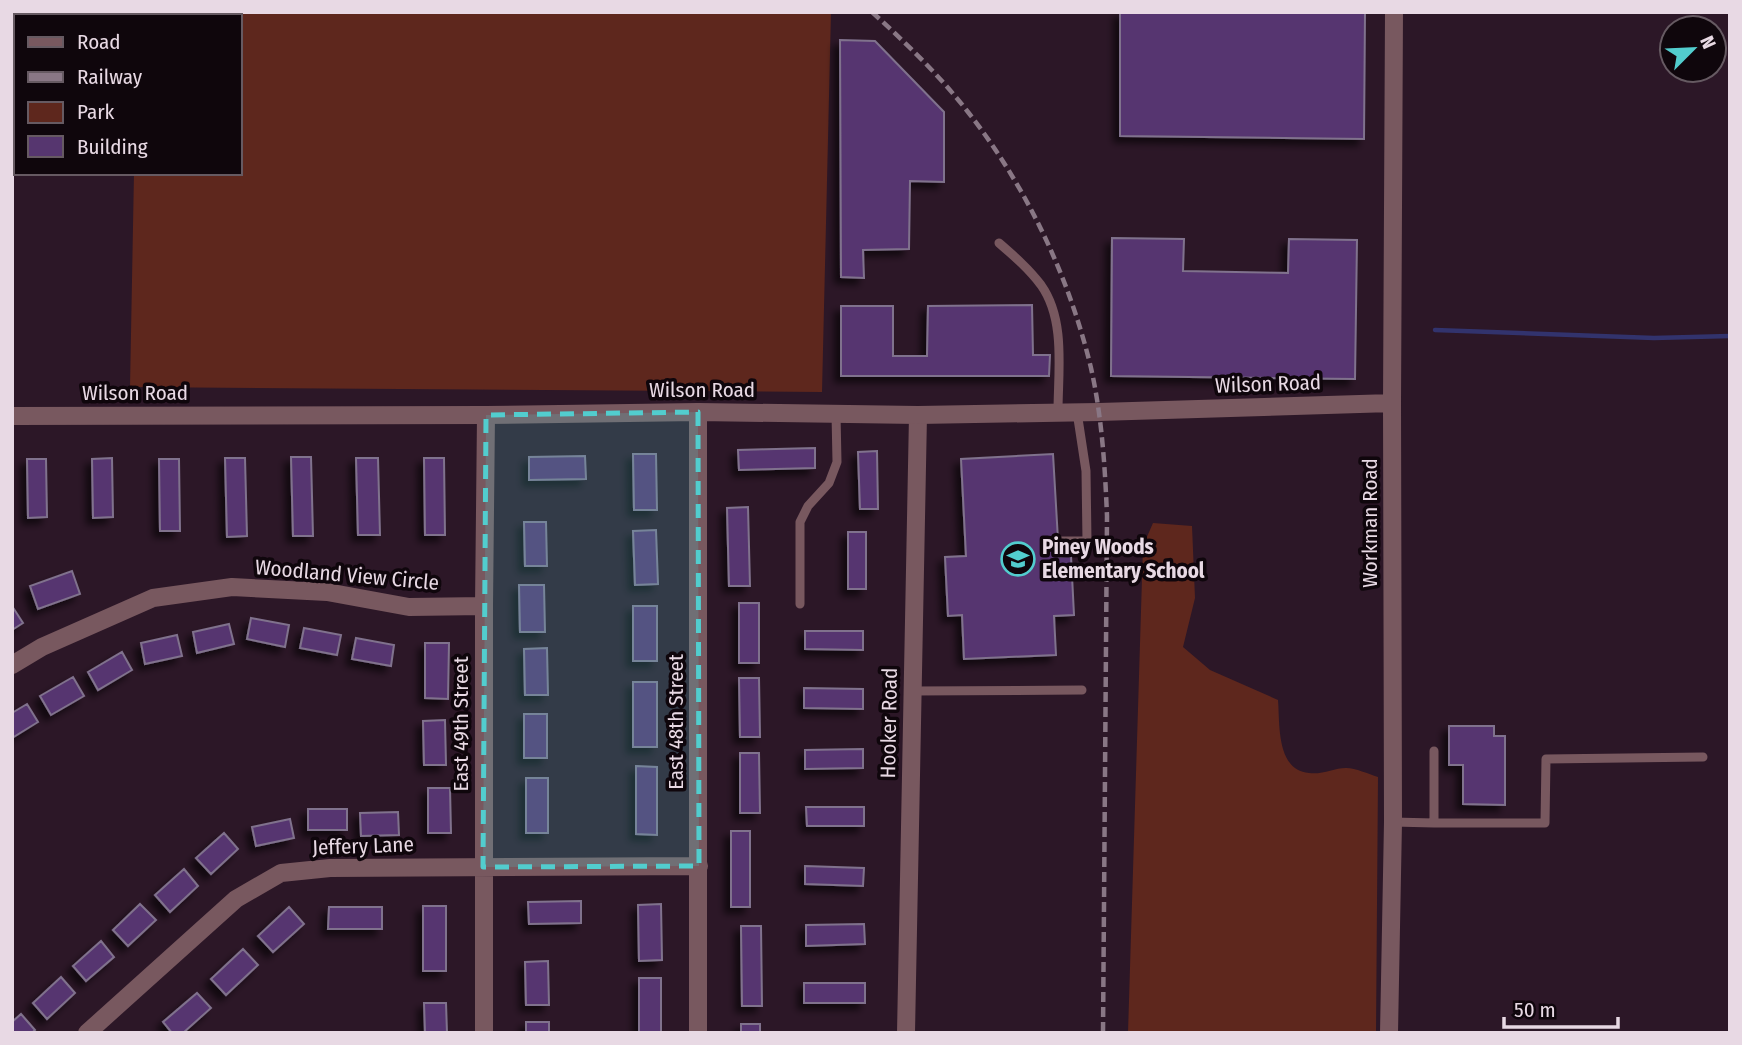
<svg xmlns="http://www.w3.org/2000/svg" width="1742" height="1045" font-family="'Fira Sans Condensed',sans-serif">
  <defs>
    <filter id="shadow"><feDropShadow dx="-6" dy="6" stdDeviation="3.5" flood-color="#0009"/></filter>
  </defs>
  <rect width="100%" height="100%" fill="#2c1727"/>
  <!-- green -->
  <path fill="#5e271d" d="M228,12H831L822,392L130,387L134,173H240V16H225Z
    M1153,523L1192,526L1195,598L1183,647L1210,670L1278,700C1280,724 1276,770 1309,773C1322,775 1334,768 1346,768C1356,768 1368,774 1378,777L1376,1033H1128L1143,546Z"/>
  <g fill="none" stroke-linecap="round" stroke-linejoin="round">
    <!-- stream -->
    <path stroke="#32336d" stroke-width="4.5" d="M1435,330L1654,338L1730,336"/>
  </g>
  <!-- building -->
  <path fill="#56366f" stroke="#80728d" stroke-width="2" filter="url(#shadow)" d="M1120,12H1365L1364,139L1120,136Z
    M840,40L875,41L944,112V182L910,181L909,249L863,250L864,278L841,277Z
    M1112,238L1184,239L1183,271L1288,273L1289,239L1357,240L1355,379L1111,376Z
    M1032,305L1033,355H1050L1049,376H841V306H893V356H927L928,306Z
    M815,448V468L739,470L738,450Z
    M877,451L878,509H860L858,452Z
    M633,454H656L657,510H634Z
    M1053,454L1059,557L1071,556L1074,615L1054,616L1056,655L964,659L962,615L948,616L945,557L966,556L961,459Z
    M585,456L586,479L529,480V457Z
    M291,457H311L313,536H293Z
    M112,458L113,517L93,518L92,459Z
    M225,458H245L247,536L227,537Z
    M356,458H378L380,535H358Z
    M424,458H444L445,535H425Z
    M27,459H46L47,517L28,518Z
    M159,459H179L180,531H160Z
    M748,507L750,586H729L727,508Z
    M524,522H546L547,566H525Z
    M656,530L658,584L635,585L633,531Z
    M848,532H866V589H848Z
    M72,571L80,594L38,609L30,586Z
    M519,585H544L545,632H520Z
    M739,603H759V663H739Z
    M12,606L23,623L12,630Z
    M633,606H657V661H633Z
    M251,618L289,625L285,647L247,639Z
    M229,624L234,644L197,653L193,632Z
    M304,628L341,635L337,655L300,648Z
    M805,631H863V650L805,649Z
    M177,635L182,656L145,664L141,643Z
    M356,638L394,645L391,666L352,659Z
    M425,643H449L448,699L425,698Z
    M547,648L548,695H525L524,649Z
    M122,652L132,670L98,690L88,672Z
    M73,677L84,696L51,715L40,696Z
    M739,678H759L760,737H740Z
    M633,682H657V747H633Z
    M804,688L863,689V709L804,708Z
    M27,704L38,722L12,738V713Z
    M524,714H547V758H524Z
    M445,720L446,765H424L423,721Z
    M1449,726H1494V736H1505V805L1463,804V765H1449Z
    M863,749V768L805,769V750Z
    M740,753H759L760,813H740Z
    M636,766L657,767V835L636,834Z
    M526,778H548V833H526Z
    M428,788H450L451,833H428Z
    M806,807H864V826H807Z
    M308,809H347V830H308Z
    M398,812L399,835L361,836L360,813Z
    M290,819L294,838L256,846L252,827Z
    M731,831H750V907H731Z
    M224,833L238,849L211,874L196,858Z
    M805,866L864,868L863,886L805,884Z
    M184,869L198,886L170,912L155,895Z
    M581,901V923L529,924L528,902Z
    M140,904L156,920L128,946L113,930Z
    M661,904L662,960L639,961L638,905Z
    M423,906H446V971H423Z
    M289,907L304,924L273,952L258,936Z
    M329,907H382V929H328Z
    M864,924L865,944L806,946V925Z
    M741,926H761L762,1006H742Z
    M101,941L114,957L86,981L73,966Z
    M243,949L258,965L226,995L211,979Z
    M548,961L549,1005H526L525,962Z
    M61,977L75,993L47,1019L33,1003Z
    M639,978H661V1033H639Z
    M804,983H865V1003H804Z
    M197,993L211,1008L183,1033H172L163,1022Z
    M424,1003H446L447,1033H425Z
    M21,1014L35,1030L32,1033H12V1022Z
    M526,1022H549V1033H526Z
    M741,1024H760V1033H741Z"/>
  <g fill="none" stroke-linecap="round" stroke-linejoin="round">
    <!-- service -->
    <path stroke="#78585f" stroke-width="9" d="M999,243C1014,256 1029,269 1041,285C1066,320 1058,372 1058,412
      M1061,541H1087L1086,471L1077,412
      M800,604V522L808,506L829,483L837,462L836,414
      M913,691L1082,690
      M1393,822L1434,823V751
      M1434,823H1545L1546,759L1703,757"/>
    <!-- minor -->
    <path stroke="#78585f" stroke-width="18" d="M698,412V1033
      M12,665L42,647L153,598L232,587L327,592L409,607L484,606
      M87,1033L236,899L281,873L330,868L699,866
      M484,1033V606L486,415
      M906,1033L918,415"/>
    <!-- tertiary -->
    <path stroke="#78585f" stroke-width="18" d="M12,416L486,415L698,412L918,415L1099,412L1392,403
      M1389,1033L1393,822L1392,403L1394,12"/>
    <!-- rail -->
    <path stroke="#897785" stroke-width="4.5" stroke-dasharray="10 5" stroke-linecap="butt" d="M872,12C906,43 940,76 968,112C1026,186 1069,276 1091,368C1102,417 1105,467 1107,516L1103,1033"/>
  </g>
  <!-- marked area -->
  <path fill="#52cdce" fill-opacity="0.2" stroke="#52cdce" stroke-width="5" stroke-dasharray="14 9" stroke-linejoin="round" d="M698,412L699,866L483,867L486,415Z"/>
  <!-- icons -->
  <defs>
    <symbol id="school-ring" viewBox="-11 -11 22 22"><circle r="9.5" fill="#0f060c" stroke="#52cdce" stroke-width="1.5"/><path d="M0-5L7-2L0 1L-7-2ZM-4 1L0 2.5L4 1V4Q0 6-4 4Z" fill="#52cdce"/></symbol>
  </defs>
  <g fill-rule="evenodd">
    <use href="#school-ring" x="999" y="540" width="38" height="38"/>
  </g>
  <g text-anchor="middle" stroke-width="7" stroke-linejoin="round" paint-order="stroke">
    <!-- street labels -->
    <g font-size="21" fill="#e8d9e4" stroke="#0f060c">
      <text transform="translate(1268 384) rotate(-2)" y="7">Wilson Road</text>
      <text x="702" y="397">Wilson Road</text>
      <text x="135" y="400">Wilson Road</text>
      <text transform="translate(1370 523) rotate(-90)" y="7">Workman Road</text>
      <text transform="translate(347 575) rotate(5)" y="7">Woodland View Circle</text>
      <text transform="translate(676 722) rotate(-90)" y="7">East 48th Street</text>
      <text transform="translate(889 723) rotate(-89)" y="7">Hooker Road</text>
      <text transform="translate(461 724) rotate(-90)" y="7">East 49th Street</text>
      <text transform="translate(363 846) rotate(-2)" y="7">Jeffery Lane</text>
    </g>
    <!-- poi labels -->
    <g font-size="21" font-weight="bold" fill="#e8d9e4" stroke="#0f060c" text-anchor="start">
      <text x="1042" y="554">Piney Woods<tspan x="1042" dy="24">Elementary School</tspan></text>
    </g>
  </g>
  <!-- border -->
  <rect width="1742" height="1045" fill="none" stroke="#e8d9e4" stroke-width="28"/>
  <!-- legend -->
  <rect x="14" y="14" width="228" height="161" fill="#0f060c" stroke="#665a62" stroke-width="2"/>
  <rect x="28" y="37" width="35" height="10" fill="#78585f" stroke="#665a62" stroke-width="2"/>
  <text x="77" y="49" font-size="21" fill="#e8d9e4">Road</text>
  <rect x="28" y="72" width="35" height="10" fill="#897785" stroke="#665a62" stroke-width="2"/>
  <text x="77" y="84" font-size="21" fill="#e8d9e4">Railway</text>
  <rect x="28" y="102" width="35" height="21" fill="#5e271d" stroke="#665a62" stroke-width="2"/>
  <text x="77" y="119" font-size="21" fill="#e8d9e4">Park</text>
  <rect x="28" y="136" width="35" height="21" fill="#56366f" stroke="#665a62" stroke-width="2"/>
  <text x="77" y="154" font-size="21" fill="#e8d9e4">Building</text>
  <!-- north arrow -->
  <g transform="translate(1693 49) rotate(66)"><circle r="33" fill="#0f060c" stroke="#665a62" stroke-width="2"/>
  <path d="M0-5L12 26L0 18L-12 26Z" fill="#52cdce"/>
  <text y="-10" font-size="19" font-weight="bold" text-anchor="middle" fill="#e8d9e4">N</text>
  </g>
  <!-- scale -->
  <path d="M1504 1017v10h114v-10" fill="none" stroke="#e8d9e4" stroke-width="3.5"/>
  <text x="1514" y="1017" font-size="21" fill="#e8d9e4" stroke="#0f060c" stroke-width="5" paint-order="stroke">50 m</text>
</svg>
